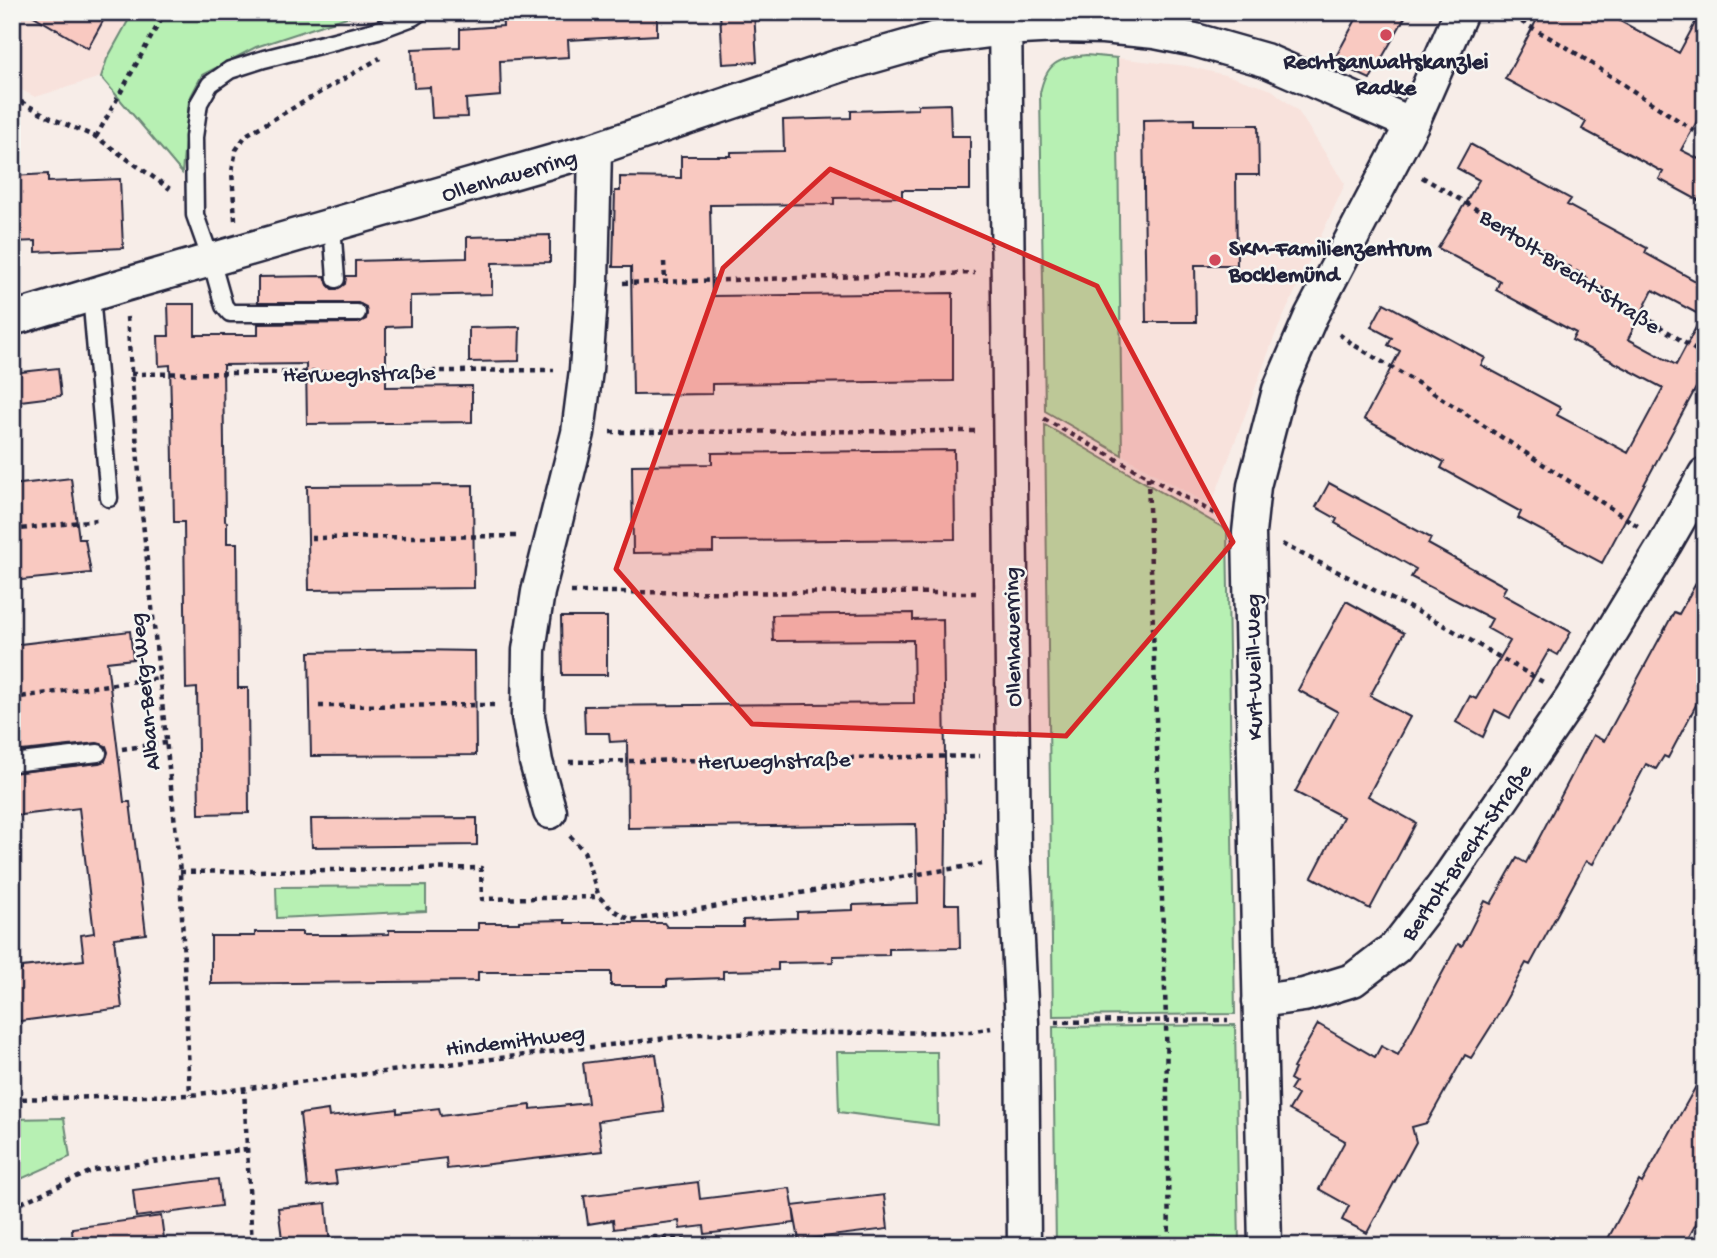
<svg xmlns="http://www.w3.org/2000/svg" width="1717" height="1258" font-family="'Gochi Hand',sans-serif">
  <rect width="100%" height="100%" fill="#f7ede8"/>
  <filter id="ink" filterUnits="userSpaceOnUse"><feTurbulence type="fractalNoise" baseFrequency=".0143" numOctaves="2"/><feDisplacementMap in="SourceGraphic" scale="14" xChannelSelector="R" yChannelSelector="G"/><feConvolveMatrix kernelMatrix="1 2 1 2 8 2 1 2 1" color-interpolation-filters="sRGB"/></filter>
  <g filter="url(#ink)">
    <!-- built -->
    <path fill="#f8e2dc" d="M12,12H133L107,59L101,77L35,97L12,85Z
      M1117,58L1187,66L1229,76L1272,90L1298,111L1345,184L1275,335L1211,506L1122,455Z"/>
    <!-- green -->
    <path fill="#b7f0b3" stroke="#6c8977" stroke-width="2" d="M133,12H362L256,47L202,75L189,100L182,173L101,77L107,59Z
      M1086,55L1117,58L1122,455L1045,411L1040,93C1046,64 1057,58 1086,55Z
      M1045,425L1227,530L1235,1014L1053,1016Z
      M426,886V911L277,918L276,887Z
      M1235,1025L1239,1246H1056L1053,1027Z
      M837,1052H937L938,1125L839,1112Z
      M64,1118L70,1157L12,1183V1119Z"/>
    <!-- building -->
    <path fill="#f9c9c1" stroke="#22223b" stroke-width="2" fill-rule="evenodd" d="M27,12H108L88,48Z
      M502,12H657V35L568,40L569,57L500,61L501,96L466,99L467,117L432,118L430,87L414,88L412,49L460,47V29L503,26Z
      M720,12H754L757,62L723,64Z
      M1360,12H1408L1370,79L1333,62Z
      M1541,12H1625L1620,21L1679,53L1701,12H1705V107L1681,150L1705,162V204L1659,179L1663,172L1582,129L1586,122L1505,79Z
      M950,104L951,136H970V190H902V197L834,198V204L710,205L712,296L953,293V381L712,384V394L633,395L631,267H613L615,191H620V177L681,178V156H731V152L784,151L783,120L851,118V111L918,109V105Z
      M1194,119V125H1258L1259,175H1236L1237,265H1195L1196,322H1146L1143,120Z
      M1470,144L1571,199L1567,205L1647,248L1645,253L1705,286V371L1602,563L1518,518L1521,512L1441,468L1444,462L1364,419L1400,351L1388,345L1392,338L1371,327L1384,303L1485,358L1481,365L1561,408L1557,415L1628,453L1663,388L1572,340L1576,333L1496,290L1500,281L1438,248L1479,180L1457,168ZM1653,290L1702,316L1676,365L1628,339Z
      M48,174V182L120,179L123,248L36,252V241L12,242V176Z
      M550,235V262L492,263V294L410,296V326L386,327V387L472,386V422L307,424L306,364L223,365L225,521L227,522V543H237L238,688H248L249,813L199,814L197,688L186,689L184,522H174L172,406H171L170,365L159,366L158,336H169L168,304H195V335H258V324L358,323L366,319L367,314L366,307L358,303H258V277L325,276L328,285L332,289H337L345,284L346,276H355V261L467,258V237Z
      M520,327L519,361L469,362V328Z
      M58,368L61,396L12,402V373Z
      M954,450L955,539L713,541V552L633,553L632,465L712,464V453Z
      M71,478L79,539H85L91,573L12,581V485Z
      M1329,483L1431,538L1428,544L1506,587L1502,594L1571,632L1558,655L1549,650L1510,718L1495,710L1483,737L1456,722L1470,696L1476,699L1510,641L1487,628L1492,619L1411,577L1416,569L1335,523L1337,519L1316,507Z
      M473,485L474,588L309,590L307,486Z
      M1705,567V688L1668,758L1664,756L1656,769L1646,764L1593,864L1586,861L1530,965L1526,963L1495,1020L1471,1058L1465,1055L1427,1123L1412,1127L1416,1142L1367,1233L1342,1220L1349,1206L1319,1189L1345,1141L1289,1110L1298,1095L1290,1090L1295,1082L1290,1079L1295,1069L1293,1068L1318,1024L1375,1057L1381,1046L1398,1055L1458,944L1462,946L1485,901L1491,904L1517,858L1526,863L1593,735L1604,741L1674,612L1679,614Z
      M1346,601L1404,633L1370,696L1410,717L1368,796L1416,823L1370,909L1312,877L1343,817L1295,792L1338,712L1298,690Z
      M913,613V620L943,619L946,826L945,904H959L960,948L889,949V955L833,956V962L778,963V970L723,971V978L667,980V986H611V972H478V981L211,984V936H255V932H302V935H345L389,934V930H478V923H519V921L565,920V923H664L667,927H743V920L797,918V912L853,910V905L918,903L916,824L628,828L627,741L610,742L609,733H585L584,706L914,703L913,640L773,641L772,615Z
      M561,617H607V675H562Z
      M130,631L133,659L107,662L124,802H130L146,934L114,938L122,1008L12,1022V972L22,970V967L84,960L81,935L94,933L79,808L12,816V773L99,763L105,761L108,752L106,746L97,743L12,752V645Z
      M417,650L475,651L476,755L311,756L309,652Z
      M477,818V845L312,847L311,819Z
      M656,1054L664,1112L598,1121L602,1151L447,1169L446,1158L335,1171L337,1184L308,1187L300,1114L328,1110L329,1117L397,1109V1113L439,1108L441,1116L531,1105V1109L588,1103L583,1063Z
      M1705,1070V1207L1684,1246H1604L1639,1181L1642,1183Z
      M218,1179L221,1206L136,1217L133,1190Z
      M698,1182L700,1199L790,1188L793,1206L884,1195L888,1229L799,1240L793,1207L795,1223L705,1234L704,1226L680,1229L679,1221L614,1229L613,1220L588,1224L584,1196Z
      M326,1203L330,1246H283L278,1208Z
      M161,1216L165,1246H73L72,1228Z"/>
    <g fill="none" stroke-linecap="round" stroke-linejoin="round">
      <defs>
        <path id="lane" d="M332,225L336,279
          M91,295L109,498
          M357,313H230L224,306L211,260L195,215L194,137L199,103L210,84L230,70L264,59L378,30L413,17L420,12
          M12,763L98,753"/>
        <path id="street" d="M1005,12L1014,859L1022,1023L1024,1246
          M12,319L124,285L595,149L839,66L937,38L1005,29L1058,26L1103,27L1155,32L1195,40L1265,60L1412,124
          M550,812L536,762L528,716L529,650L538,592L578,433L586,370L592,283L595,149
          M1259,1001L1304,995L1353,980L1396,947L1443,886L1571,699L1665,544L1705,474
          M1265,1246L1249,533L1254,486L1279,390L1311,316L1412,124L1461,12"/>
      </defs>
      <!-- lane casing -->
      <use href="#lane" stroke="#22223b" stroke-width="21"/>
      <!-- street casing -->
      <use href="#street" stroke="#22223b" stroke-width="37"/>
      <!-- path -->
      <path stroke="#22223b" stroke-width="4.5" stroke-dasharray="5 5" stroke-linecap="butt" d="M1504,12L1568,48L1705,138
        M445,21L455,12
        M12,97L51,118L96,137L170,189
        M96,137L165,12
        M1422,177L1513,231L1705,356
        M235,220L232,171L236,150L246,135L380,58
        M664,262L665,281
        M623,283L975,273
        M127,317L142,513L180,872L190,1095
        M1339,334L1354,345L1426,388L1638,526
        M131,374L554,370
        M1044,419L1217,515
        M610,432L976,431
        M1148,477L1166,1020L1169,1246
        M12,530L97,520
        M311,538L520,536
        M1282,544L1440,623L1543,682
        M571,592L978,593
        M12,698L159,678
        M319,706L496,705
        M122,749L166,743
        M569,762L980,756
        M570,836L584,851L599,897L613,910L631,920L982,864
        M180,872L481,868L482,899L599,897
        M1055,1022L1228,1020
        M244,1088L252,1246
        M12,1099L190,1095L701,1034L971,1032L991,1028
        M12,1207L94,1170L247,1149
        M554,1246L556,1243L655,1237L746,1246"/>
      <!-- lane -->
      <use href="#lane" stroke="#f6f6f2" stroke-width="16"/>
      <!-- street -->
      <use href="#street" stroke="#f6f6f2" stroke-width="32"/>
    </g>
  </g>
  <!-- marked area -->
  <path fill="#d62828" fill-opacity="0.2" stroke="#d62828" stroke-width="5" stroke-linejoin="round" d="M830,169L1097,286L1233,542L1066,736L752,724L616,569L723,268Z"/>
  <!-- markers -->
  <g fill="#d1495b" stroke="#f6f6f2" stroke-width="2.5">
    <circle cx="1386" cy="35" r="7"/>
    <circle cx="1215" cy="260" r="7"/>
  </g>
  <g text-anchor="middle" stroke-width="5" stroke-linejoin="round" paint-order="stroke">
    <!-- poi labels -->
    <g font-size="23" font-weight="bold" fill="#22223b" stroke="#f6f6f2">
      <text x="1386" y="68">Rechtsanwaltskanzlei<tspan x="1386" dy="26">Radke</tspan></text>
      <text x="1229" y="255" text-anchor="start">SKM-Familienzentrum<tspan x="1229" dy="26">Bocklemünd</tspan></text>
    </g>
    <!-- street labels -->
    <g font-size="23" fill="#22223b" stroke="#f6f6f2">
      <text transform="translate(509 174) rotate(-16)" y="8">Ollenhauerring</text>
      <text transform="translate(1571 270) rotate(33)" y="8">Bertolt-Brecht-Straße</text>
      <text transform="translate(359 372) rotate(-1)" y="8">Herweghstraße</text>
      <text transform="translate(1011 637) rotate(-91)" y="8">Ollenhauerring</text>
      <text transform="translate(1252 667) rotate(-91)" y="8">Kurt-Weill-Weg</text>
      <text transform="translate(143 692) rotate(-96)" y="8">Alban-Berg-Weg</text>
      <text transform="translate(774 759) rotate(-1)" y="8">Herweghstraße</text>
      <text transform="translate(1465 851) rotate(-55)" y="8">Bertolt-Brecht-Straße</text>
      <text transform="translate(515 1039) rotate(-7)" y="8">Hindemithweg</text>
    </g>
  </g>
  <!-- margin -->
  <rect width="1717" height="1258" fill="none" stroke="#f6f6f2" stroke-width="42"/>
  <rect x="21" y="21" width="1675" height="1216" fill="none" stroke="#22223b" stroke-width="2.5" filter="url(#ink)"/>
</svg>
